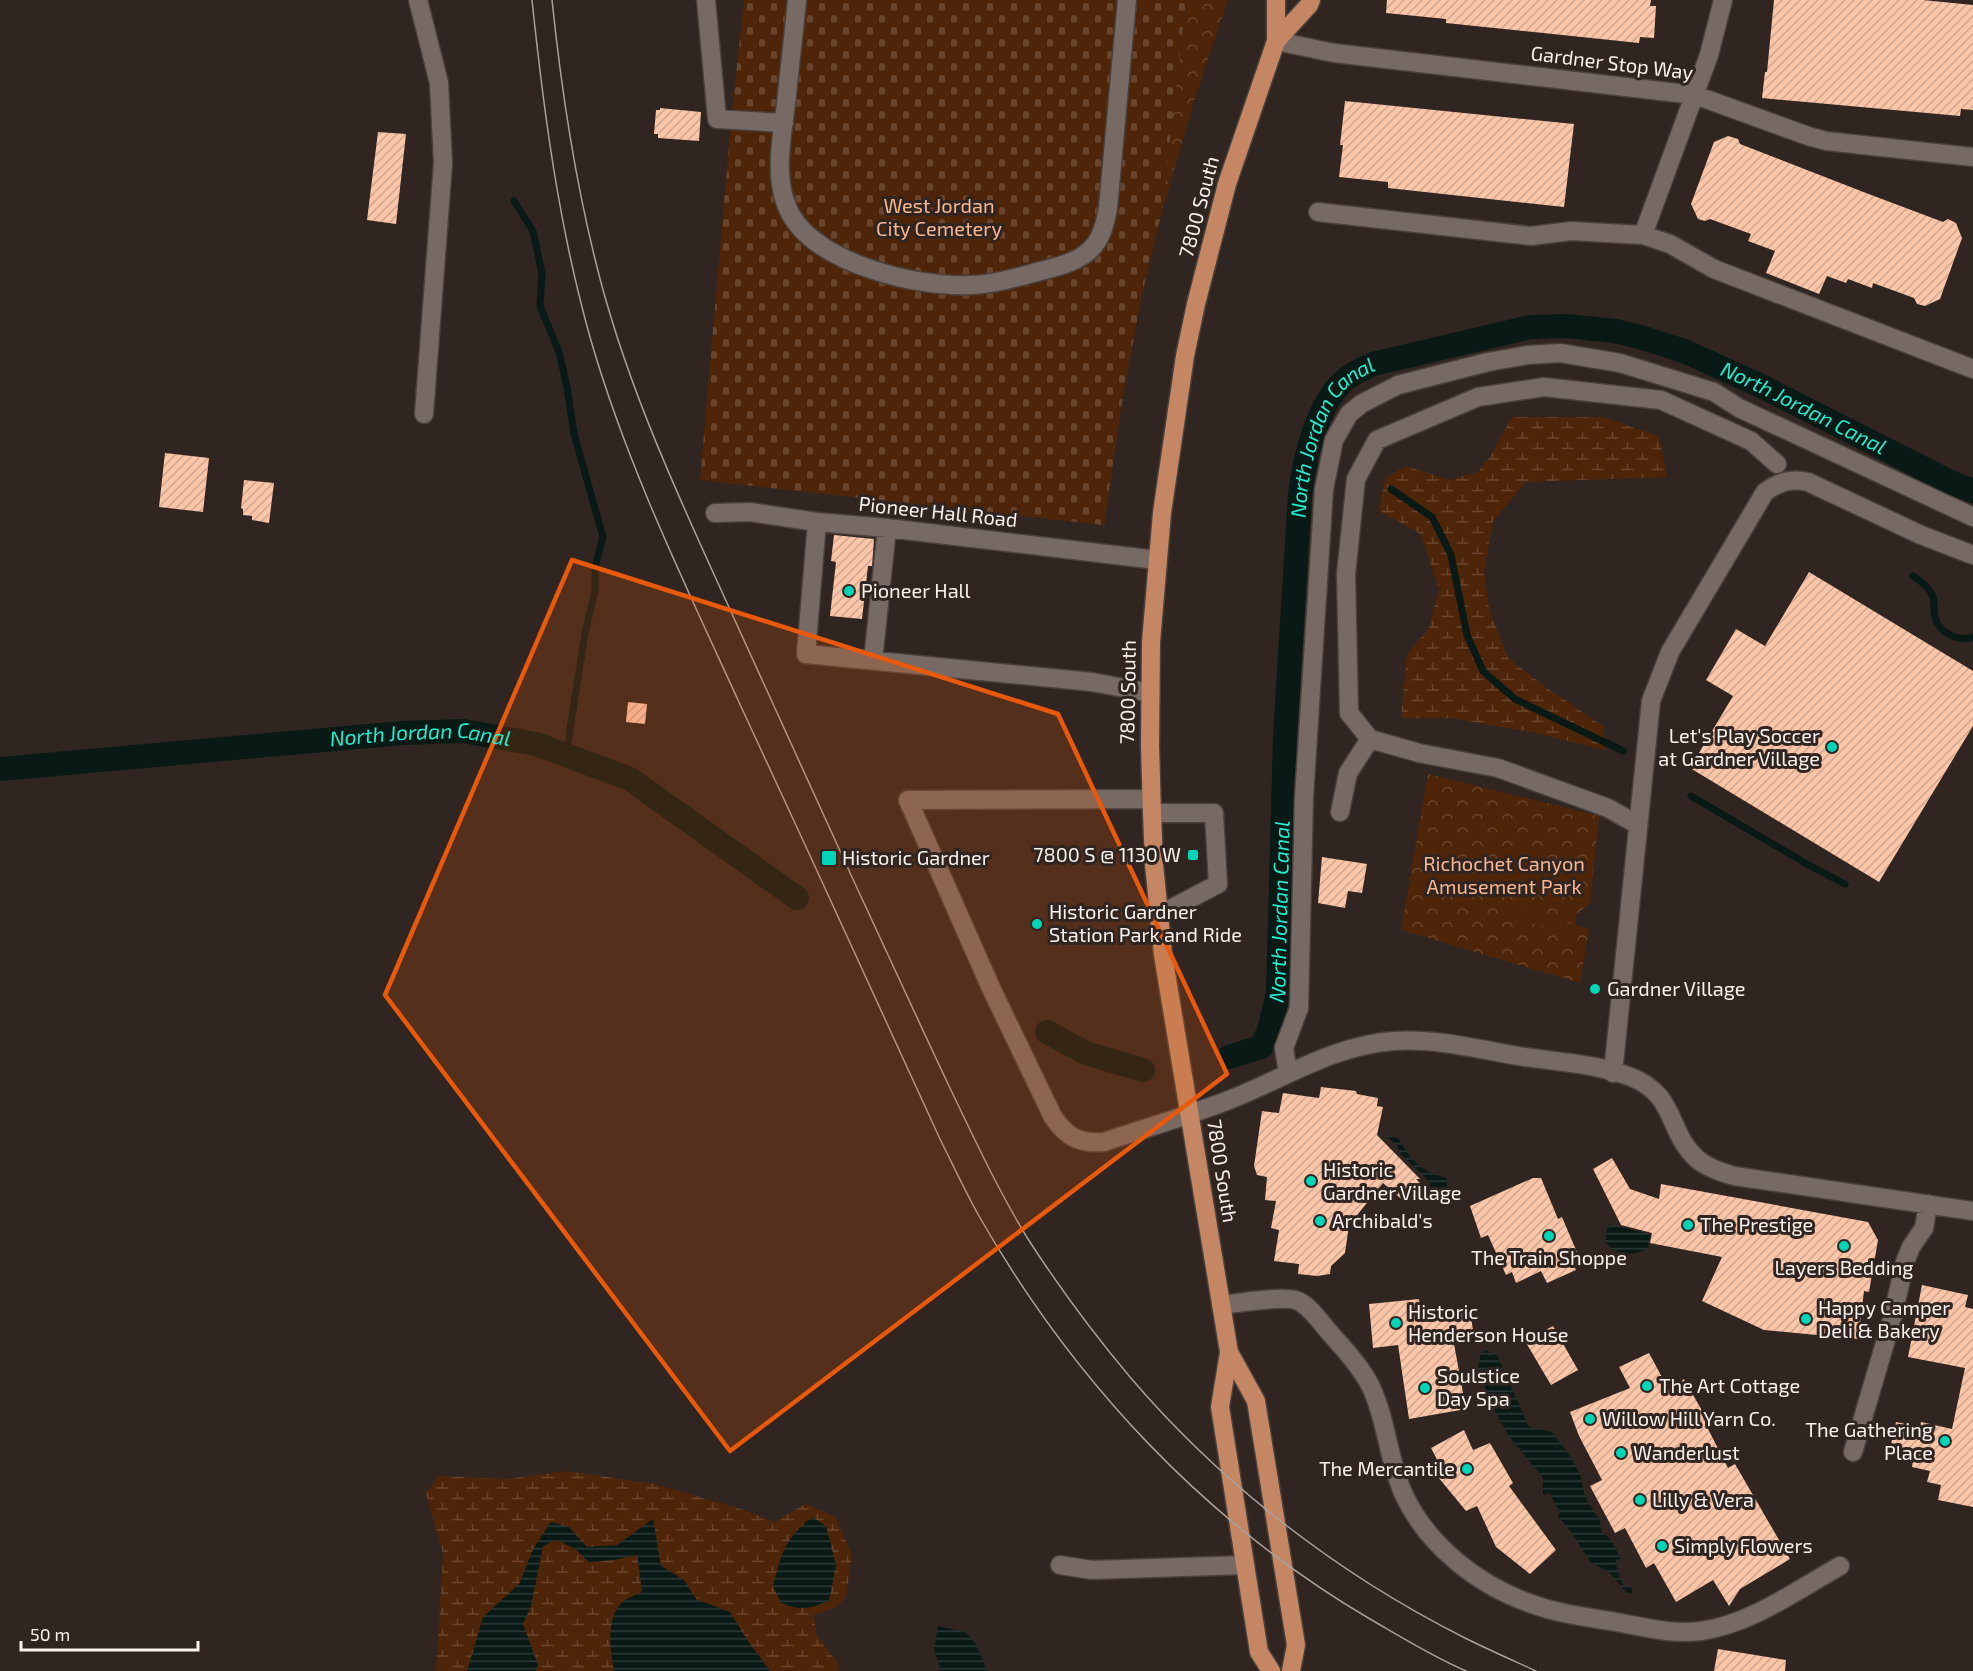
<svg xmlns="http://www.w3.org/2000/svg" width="1973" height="1671" font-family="'Exo 2',sans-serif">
  <defs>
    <pattern id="wetland-marsh" width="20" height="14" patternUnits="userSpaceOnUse" patternTransform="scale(1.5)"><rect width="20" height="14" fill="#4f2509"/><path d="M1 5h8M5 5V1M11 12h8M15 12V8" fill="none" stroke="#69452d"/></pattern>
    <pattern id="cemetery-stones" width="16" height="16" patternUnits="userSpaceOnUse" patternTransform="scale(1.5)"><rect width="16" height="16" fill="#4f2509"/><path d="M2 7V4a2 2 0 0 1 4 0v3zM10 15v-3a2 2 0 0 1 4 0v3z" fill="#69452d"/></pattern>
    <pattern id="park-crowns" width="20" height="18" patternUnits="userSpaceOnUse" patternTransform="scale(1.5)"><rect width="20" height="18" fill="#4f2509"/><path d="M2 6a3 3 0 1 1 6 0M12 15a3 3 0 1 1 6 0" fill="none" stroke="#69452d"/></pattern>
    <pattern id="water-rules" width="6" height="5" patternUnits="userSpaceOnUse" patternTransform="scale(1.5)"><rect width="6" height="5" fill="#081916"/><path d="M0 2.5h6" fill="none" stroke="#2d3b38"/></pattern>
    <pattern id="building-hatch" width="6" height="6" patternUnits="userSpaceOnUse" patternTransform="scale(1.5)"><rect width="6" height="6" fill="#fbc5a8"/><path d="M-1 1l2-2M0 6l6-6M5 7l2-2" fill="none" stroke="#cfa690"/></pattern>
  </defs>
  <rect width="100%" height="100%" fill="#302520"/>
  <!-- wetland -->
  <path fill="url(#wetland-marsh)" d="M1512,417H1602L1659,436L1667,477L1526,482L1493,521L1484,571L1489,609L1508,658L1547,688L1603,726L1605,750L1536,733L1451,718H1401L1407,654L1429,628L1439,589L1421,534L1379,511L1385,479L1405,466L1450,480L1478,472L1490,457Z
    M566,1471L655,1484L741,1509L775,1522L805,1504L835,1516L852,1555L846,1597L837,1607L814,1615L816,1634L839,1665L838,1671H436L443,1554L426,1493L439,1476L507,1479Z"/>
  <!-- cemetery -->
  <path fill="url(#cemetery-stones)" d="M744,0H1186L1162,211L1141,299L1121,408L1104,525L700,480L731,122Z"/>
  <!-- park -->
  <path fill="url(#park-crowns)" d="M1186,0H1228L1195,98L1162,211Z
    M1428,774L1599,816L1590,903L1576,915V925L1589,929L1580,983L1401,930Z"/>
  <!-- pitch -->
  <path fill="#4f2509" d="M1515,906L1575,925L1573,936L1512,916Z"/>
  <!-- water -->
  <path fill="url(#water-rules)" d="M1384,1135L1398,1138C1413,1163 1420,1171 1447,1178V1206L1432,1190L1429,1181L1401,1154L1395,1143Z
    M1608,1224L1650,1234L1648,1249C1629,1256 1620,1257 1605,1242Z
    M1485,1350L1497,1355L1529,1427L1552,1432L1568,1453L1580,1474L1585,1497L1600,1521L1602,1532L1611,1540L1621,1559L1616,1560L1617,1570L1623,1585L1632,1588V1593H1627L1609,1572L1590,1562L1572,1533L1558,1516L1560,1512L1549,1493L1543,1495V1478L1508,1435L1492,1405L1478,1370L1480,1356Z
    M812,1517L826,1526L836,1565L829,1601C809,1609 800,1611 781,1603L773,1586C782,1552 784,1540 812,1517Z
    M653,1519L661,1566L684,1580L696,1599L730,1612L748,1641L770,1671H614C610,1651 605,1614 625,1600C630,1597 637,1595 642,1592L637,1555L613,1560L589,1562L574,1548L556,1540L543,1546L531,1606L523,1624L538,1665L535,1671H467L483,1617L519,1584L533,1549L551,1522L569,1527L587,1547L617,1545Z
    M938,1626L965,1632L976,1644L987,1671H941L934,1649Z"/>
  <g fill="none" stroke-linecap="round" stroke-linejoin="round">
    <!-- stream -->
    <path stroke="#081916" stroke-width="7" d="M514,201L533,231L542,273L540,306L559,352L567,387L574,434L603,537L595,568V591L585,633L566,755
      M1391,489L1432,517L1451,555L1467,635L1483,671L1515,699L1623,751
      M1913,576C1921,581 1930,588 1933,597C1935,603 1933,611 1935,617C1939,633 1957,642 1973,637
      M1691,796L1812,867L1845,884"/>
    <!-- canal -->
    <g stroke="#081916" stroke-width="24">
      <path id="s1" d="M0,769L402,733L463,731L536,744L630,779L797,898"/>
      <path d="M1047,1032L1086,1053L1143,1070"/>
      <path id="s2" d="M1229,1057L1261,1047L1269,1030L1278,994L1285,735L1300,495C1304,461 1317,403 1345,380C1353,373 1363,369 1373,364L1531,327L1566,326L1615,331L1640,337L1684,351L1759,385L1950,482L1973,491"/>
    </g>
  </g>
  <!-- building -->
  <path fill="url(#building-hatch)" d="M1387,0H1651L1650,6H1656L1654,38L1640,37L1639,43L1446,23V19L1386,13Z
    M1774,0H1923L1973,5V110L1961,109L1960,116L1762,98L1765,72H1767Z
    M1345,101L1574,124L1564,207L1388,188V182L1339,177L1343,145H1340Z
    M660,108L701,112L699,141L658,138V134H654L656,110H660Z
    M378,132L406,134L396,224L367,220Z
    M1728,136L1738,139L1740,144L1866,193L1943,222L1948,219L1956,223L1962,238L1940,299L1925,306L1917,304L1914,298L1873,283L1872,288L1848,279L1846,283L1827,276L1819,294L1766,273L1775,251L1748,241L1751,234L1710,219L1705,221L1698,219L1691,204L1714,142Z
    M165,453L209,458L203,512L159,507Z
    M244,480L274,483L269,523L252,520V516L243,515V509L241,508Z
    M834,535L874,539L872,566H868L862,619L830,616L836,562L831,561Z
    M1809,572L1973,671V726L1879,882L1690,768L1733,696L1706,680L1736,629L1765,646Z
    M628,702L647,704L645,724L626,722Z
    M1322,857L1367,864L1362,893L1348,891L1345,908L1318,903Z
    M1321,1087L1356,1091L1357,1094L1378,1098L1377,1106L1383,1107L1377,1135L1420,1179H1416L1423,1186L1406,1203L1383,1183L1349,1225L1345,1253L1331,1266L1330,1274L1317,1276L1298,1274L1299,1264L1274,1261L1279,1230L1271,1228L1276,1201L1265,1200L1267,1177L1257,1175L1254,1166L1262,1111L1279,1113L1283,1093L1319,1098Z
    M1612,1158L1630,1189L1659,1199L1661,1184L1868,1222L1878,1240L1869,1292L1864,1291L1858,1339L1764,1330L1702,1301L1722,1257L1650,1243L1652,1233L1621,1225L1593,1169Z
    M1533,1178H1541L1558,1219L1562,1217L1579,1257L1572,1260L1576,1270L1547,1283L1541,1271L1516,1283L1512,1272L1506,1275L1488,1235L1481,1238L1470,1206Z
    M1922,1285L1968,1295L1965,1307L1973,1309V1507L1938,1500L1941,1485L1927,1482L1930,1471L1912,1467L1914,1454L1890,1449L1896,1422L1920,1427L1921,1422L1952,1429L1965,1368L1908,1357Z
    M1419,1299L1421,1317L1470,1310L1473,1330L1452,1333L1466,1409L1409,1419L1398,1345L1373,1348L1369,1304Z
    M1553,1326L1578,1370L1551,1385L1525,1341Z
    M1649,1353L1670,1392L1684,1379L1709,1423L1706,1425L1728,1468L1735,1464L1790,1559L1740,1589L1729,1606L1713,1580L1676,1602L1654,1563L1646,1568L1625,1528L1615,1533L1590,1486L1602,1480L1579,1436L1570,1412L1630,1388L1619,1367Z
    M1464,1430L1473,1450L1490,1443L1513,1483L1509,1486L1556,1550L1530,1574L1496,1547L1477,1506L1466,1511L1438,1477L1444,1473L1431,1448Z
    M1718,1649L1786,1660L1785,1671H1714Z"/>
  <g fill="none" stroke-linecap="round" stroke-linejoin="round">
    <defs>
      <path id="minor" d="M418,0L439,83L443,163L424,414
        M706,0L717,119L784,123
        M797,0C794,32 790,63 787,95C783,133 771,180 791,215C819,264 918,288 971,285C994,284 1015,278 1037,272C1056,267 1077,263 1091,249C1102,238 1105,223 1108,208L1127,0
        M1723,0L1709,55L1643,235L1670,244L1714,269L1973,369
        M1276,41L1334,53L1695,95L1808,136L1826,141L1973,157
        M1318,212L1531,236L1571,231L1643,235
        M715,513L750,512L817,522L887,528L1157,560
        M817,522L806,654L1092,682L1150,693
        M873,660L887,528
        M1151,799L908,800L991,988L1053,1117C1067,1137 1079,1144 1104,1142C1145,1128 1188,1116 1229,1100C1283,1079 1334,1045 1394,1041C1437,1038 1482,1050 1524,1057C1559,1062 1598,1064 1631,1077C1677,1095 1667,1132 1697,1159C1708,1168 1721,1172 1734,1176L1973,1211
        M1340,812L1348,773L1370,739
        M1152,813H1214L1218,884L1159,915
        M1638,825L1608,808L1498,768L1419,753L1370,739L1349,713L1346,574L1356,479L1377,440L1478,397L1544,387L1661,400L1751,441L1777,464
        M1288,1073L1284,1048L1299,1008L1304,797L1324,489L1334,440L1349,414L1361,404L1398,385L1488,362L1528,355L1560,353L1620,363L1714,392L1739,408L1973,517
        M1613,1073L1651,701L1670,652L1765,492C1779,482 1791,478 1808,482L1921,535L1973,555
        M1221,1305C1237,1303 1285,1295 1298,1301C1311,1307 1321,1323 1330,1333C1345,1350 1361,1367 1371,1387C1387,1421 1388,1460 1404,1495C1428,1546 1479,1586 1532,1604C1559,1614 1588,1617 1616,1622C1644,1627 1672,1635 1701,1631C1751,1624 1797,1590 1840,1566
        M1853,1452L1892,1319L1905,1262L1911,1247L1924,1228L1928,1204
        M1060,1565L1092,1570L1245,1565"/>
      <path id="major" d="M1276,41L1309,5L1311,0
        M1229,1352L1256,1401L1296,1645L1291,1671
        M1271,1671L1259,1652L1220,1407L1229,1352L1163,955L1154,864L1152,813L1150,746L1151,642L1162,513L1185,356L1196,304L1227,184L1276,41V0"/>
    </defs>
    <!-- minor casing -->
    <use href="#minor" stroke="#49403b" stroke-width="21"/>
    <!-- major casing -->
    <use href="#major" stroke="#49403b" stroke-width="21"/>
    <!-- minor -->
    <use href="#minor" stroke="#776a64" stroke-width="18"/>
    <!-- major -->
    <use href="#major" stroke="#c48663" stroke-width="18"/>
    <!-- tram -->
    <path stroke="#a9a19d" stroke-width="1.5" d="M532,0C544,114 559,227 590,337C626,463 684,582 738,700C806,846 873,993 940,1139C953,1165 965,1191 979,1216C1074,1382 1205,1522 1370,1619C1401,1637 1433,1657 1466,1671
      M552,0C561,87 574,174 595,259C622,371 669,476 717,581C761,679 806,777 851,875C884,946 916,1016 949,1086C974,1138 998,1190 1028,1239C1059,1287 1093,1333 1130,1377C1221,1484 1338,1574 1463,1637C1487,1649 1512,1660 1536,1671"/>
  </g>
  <!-- marked area -->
  <path fill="#e8590c" fill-opacity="0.2" stroke="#e8590c" stroke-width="4.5" stroke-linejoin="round" d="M572,560L1058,714L1227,1074L730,1451L385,995Z"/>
  <!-- markers -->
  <g fill="#00d5b7" stroke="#302520" stroke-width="2">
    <circle cx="849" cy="591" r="6"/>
    <circle cx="1832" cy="747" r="6"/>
    <rect x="1187" y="849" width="12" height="12" rx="3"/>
    <rect x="821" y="850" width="16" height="16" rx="3"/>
    <circle cx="1037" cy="924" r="6"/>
    <circle cx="1595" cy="989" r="6"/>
    <circle cx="1311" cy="1181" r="6"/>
    <circle cx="1320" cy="1221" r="6"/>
    <circle cx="1688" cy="1225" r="6"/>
    <circle cx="1549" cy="1236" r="6"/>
    <circle cx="1844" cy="1246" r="6"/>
    <circle cx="1806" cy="1319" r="6"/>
    <circle cx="1396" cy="1323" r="6"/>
    <circle cx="1647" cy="1386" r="6"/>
    <circle cx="1425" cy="1388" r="6"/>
    <circle cx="1590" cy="1419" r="6"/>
    <circle cx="1945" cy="1441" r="6"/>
    <circle cx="1621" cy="1453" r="6"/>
    <circle cx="1467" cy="1469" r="6"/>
    <circle cx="1640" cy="1500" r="6"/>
    <circle cx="1662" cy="1546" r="6"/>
  </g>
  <g text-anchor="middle" stroke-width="6" stroke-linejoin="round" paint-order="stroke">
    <!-- street labels -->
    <g font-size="20" fill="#f8f1ed" stroke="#302520">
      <text transform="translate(1612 63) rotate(7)" y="7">Gardner Stop Way</text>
      <text transform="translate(1199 207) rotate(-75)" y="7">7800 South</text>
      <text transform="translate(938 512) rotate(6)" y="7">Pioneer Hall Road</text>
      <text transform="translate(1128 692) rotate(-89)" y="7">7800 South</text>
      <text transform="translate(1222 1171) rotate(81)" y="7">7800 South</text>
    </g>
    <!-- park labels -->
    <g font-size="20" fill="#f8b692" stroke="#302520">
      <text x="939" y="213">West Jordan<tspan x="939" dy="23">City Cemetery</tspan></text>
      <text x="1504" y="871">Richochet Canyon<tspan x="1504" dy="23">Amusement Park</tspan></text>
    </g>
    <!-- poi labels -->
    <g font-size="20" fill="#f8f1ed" stroke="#302520" text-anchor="start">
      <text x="861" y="598">Pioneer Hall</text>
      <text x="1820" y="743" text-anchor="end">Let's Play Soccer<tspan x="1820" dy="23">at Gardner Village</tspan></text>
      <text x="1181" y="862" text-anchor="end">7800 S @ 1130 W</text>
      <text x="842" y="865">Historic Gardner</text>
      <text x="1049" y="919">Historic Gardner<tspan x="1049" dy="23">Station Park and Ride</tspan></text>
      <text x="1607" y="996">Gardner Village</text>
      <text x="1323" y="1177">Historic<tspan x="1323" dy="23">Gardner Village</tspan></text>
      <text x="1332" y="1228">Archibald's</text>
      <text x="1700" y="1232">The Prestige</text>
      <text x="1549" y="1265" text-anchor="middle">The Train Shoppe</text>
      <text x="1844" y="1275" text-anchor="middle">Layers Bedding</text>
      <text x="1818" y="1315">Happy Camper<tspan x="1818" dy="23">Deli &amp; Bakery</tspan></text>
      <text x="1408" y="1319">Historic<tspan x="1408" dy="23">Henderson House</tspan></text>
      <text x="1437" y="1383">Soulstice<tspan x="1437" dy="23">Day Spa</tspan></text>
      <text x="1659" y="1393">The Art Cottage</text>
      <text x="1602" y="1426">Willow Hill Yarn Co.</text>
      <text x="1933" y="1437" text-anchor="end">The Gathering<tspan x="1933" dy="23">Place</tspan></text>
      <text x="1633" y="1460">Wanderlust</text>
      <text x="1455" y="1476" text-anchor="end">The Mercantile</text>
      <text x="1652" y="1507">Lilly &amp; Vera</text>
      <text x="1674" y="1553">Simply Flowers</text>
    </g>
    <!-- water labels -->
    <g font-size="21" font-style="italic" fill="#25edcd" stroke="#302520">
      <text dy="7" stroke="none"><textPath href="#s2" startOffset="1198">North Jordan Canal</textPath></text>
      <text dy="7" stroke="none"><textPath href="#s2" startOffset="657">North Jordan Canal</textPath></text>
      <text dy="7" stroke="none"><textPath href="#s1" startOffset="422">North Jordan Canal</textPath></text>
      <text dy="7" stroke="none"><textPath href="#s2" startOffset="172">North Jordan Canal</textPath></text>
    </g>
  </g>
  <!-- scale -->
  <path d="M21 1641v9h177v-9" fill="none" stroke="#f8f1ed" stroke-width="3"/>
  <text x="30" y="1641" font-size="18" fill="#f8f1ed" stroke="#302520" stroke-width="4.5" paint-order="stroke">50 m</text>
</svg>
